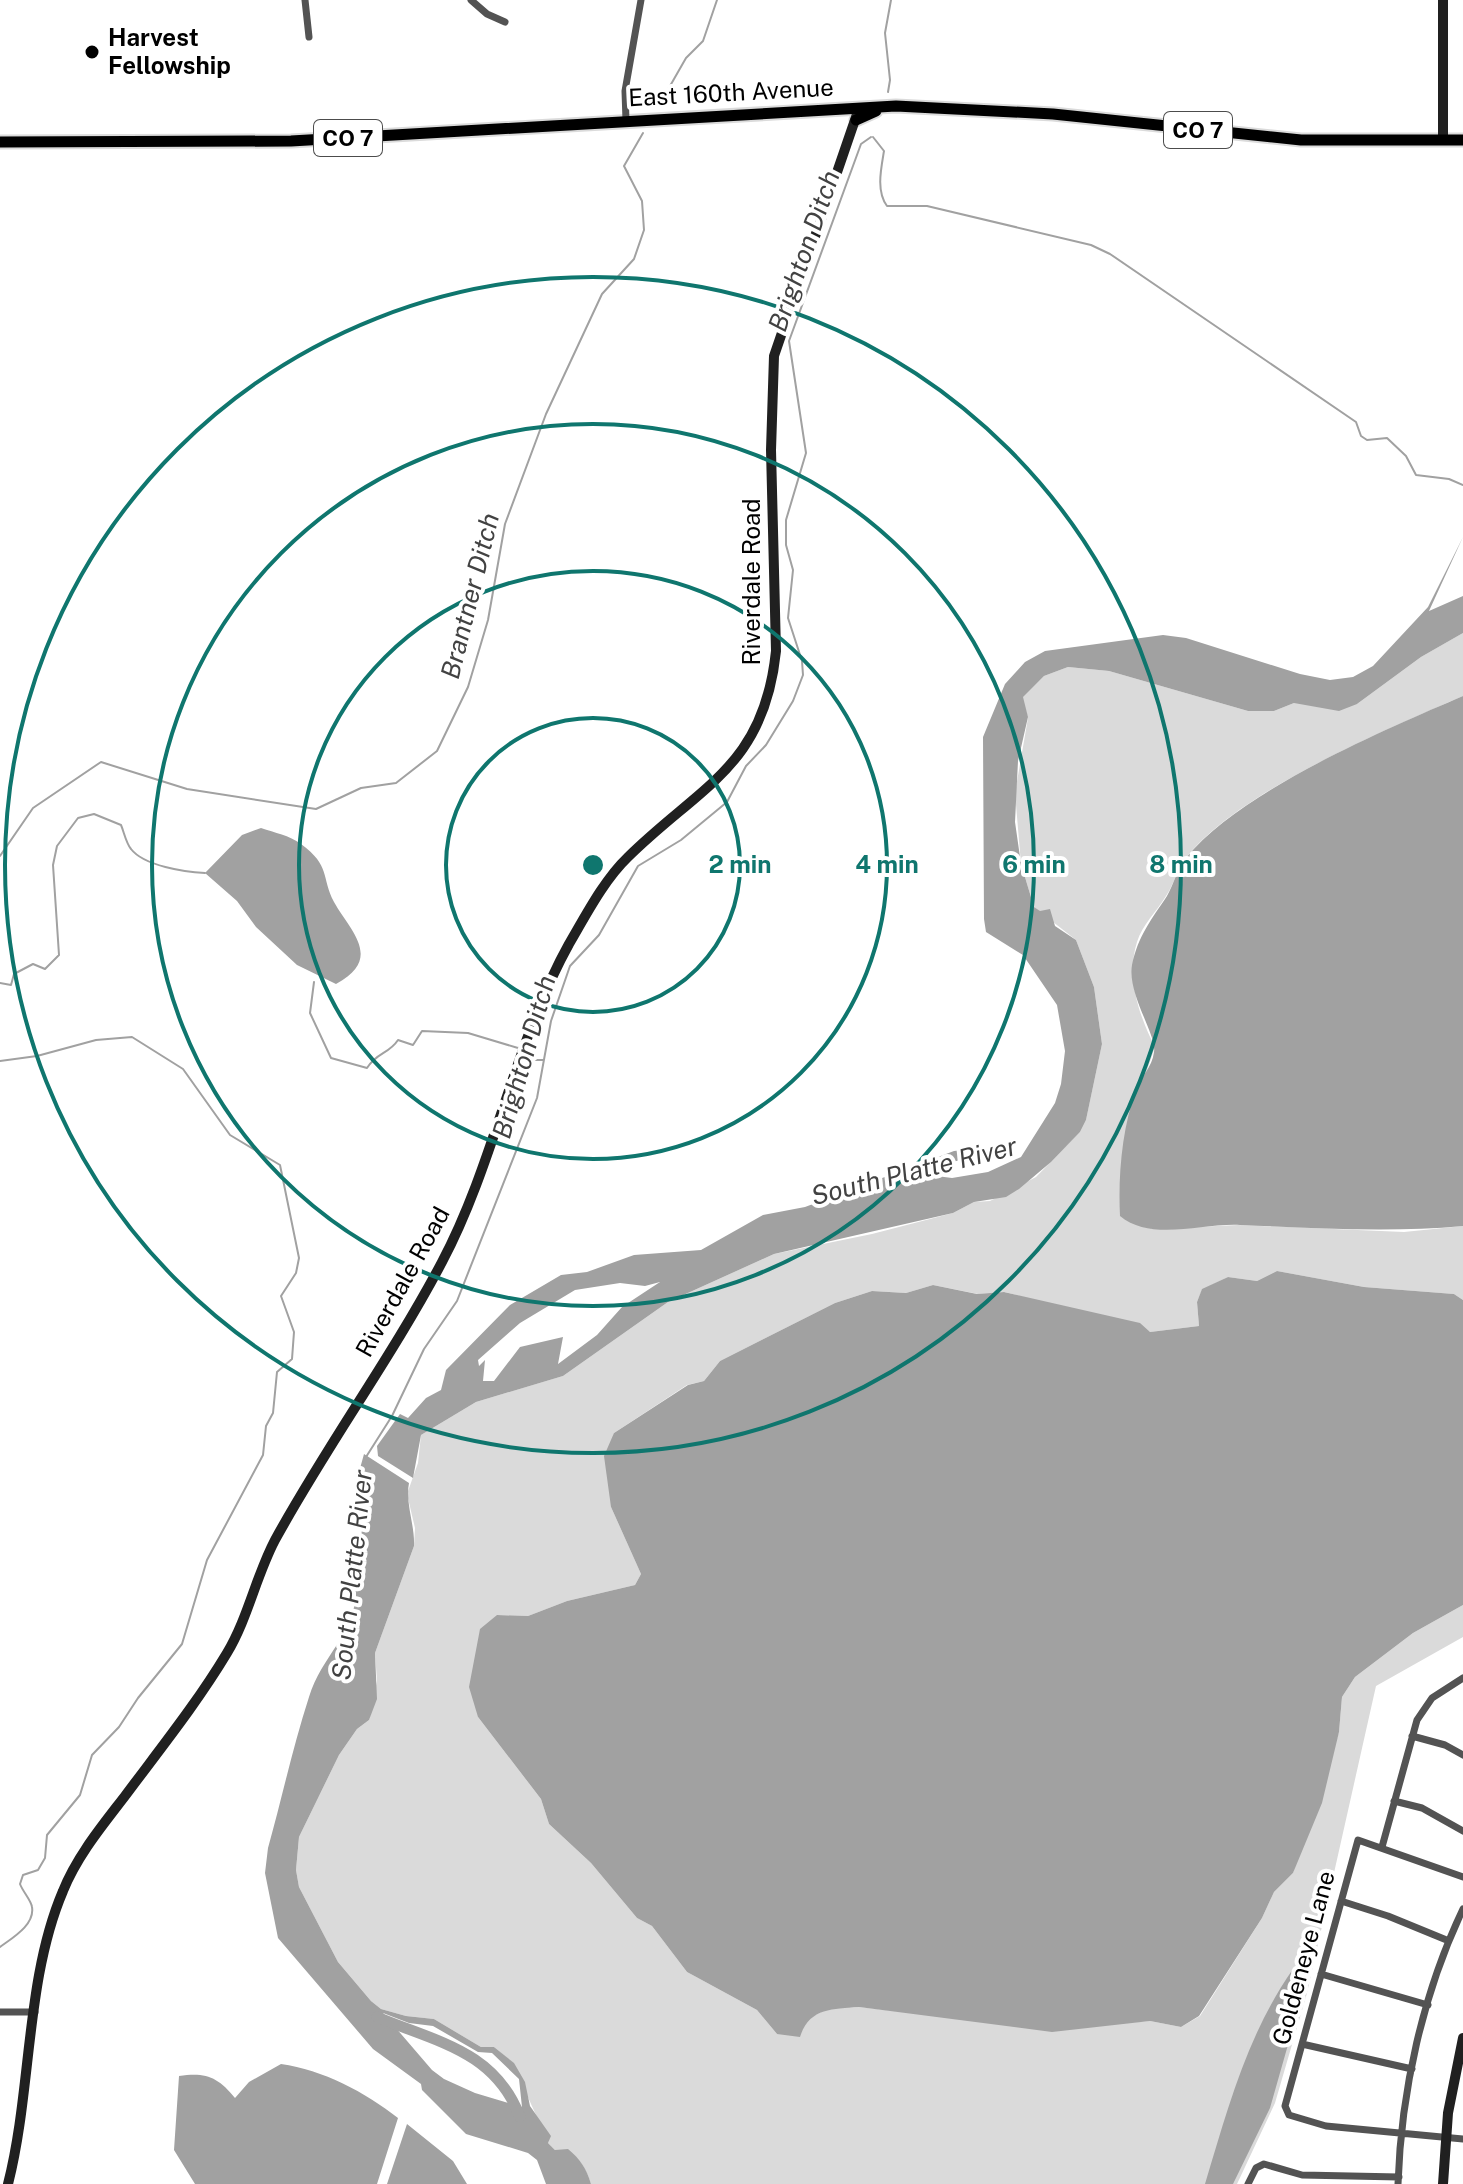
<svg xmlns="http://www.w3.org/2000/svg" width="1463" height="2184" font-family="'Public Sans',sans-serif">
  <rect width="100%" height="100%" fill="#fff"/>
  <!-- green -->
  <path fill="#dadada" d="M1463,633V696C1385,730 1237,792 1186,858C1177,870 1174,884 1166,896C1157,911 1142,925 1137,942C1126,977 1139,1016 1155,1047L1146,1073L1151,1229L1238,1225L1404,1232L1463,1226V1300L1454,1294L1364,1287L1277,1271L1257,1281L1228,1277L1202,1290L1197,1302L1199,1326L1150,1332L1005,1292L978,1294L933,1285L906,1293L872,1291L835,1303L720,1361L704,1381L687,1385L614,1433L611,1507L641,1574L635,1585L567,1601L528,1616L497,1615L478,1717L541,1799L549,1824L591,1863L637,1918L652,1926L687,1972L757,2010L777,2034L827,2009L859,2007L967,2019L1110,2024L1150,2021L1181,2027L1200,2016L1262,1918L1274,1892L1293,1873L1339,1732L1342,1697L1355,1677L1413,1633L1463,1605V1637L1376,1686L1307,1993L1275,2103L1237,2184H591C586,2169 581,2160 568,2150H555L548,2143L550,2136L541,2126L512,2062L494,2047H481L434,2019L406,2016L381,2009L371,2001L338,1962L299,1887L296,1870L299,1837L339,1755L357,1729L369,1720L377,1681L375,1653L414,1546L415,1528L407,1494L418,1463L421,1435L476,1402L563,1376L668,1302L774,1254L872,1234L953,1213L974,1202L990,1201L1036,1177L1080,1132L1086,1120L1102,1044L1094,987L1076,940L1034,907L1021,864L1015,793L1028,718L1022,697L1044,676L1068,667L1109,671L1248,711H1274L1294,703L1357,704L1421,657Z"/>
  <!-- water -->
  <path fill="#a1a1a1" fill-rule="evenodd" d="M1463,537L1429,611L1463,596V633L1421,657L1357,704L1339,711L1294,703L1274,711H1248L1109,671L1068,667L1044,676L1023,697L1028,717L1018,761L1015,822L1021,864L1034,907L1040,911L1050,909L1055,926L1076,940L1094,987L1102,1044L1086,1120L1080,1132L1051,1162L1019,1189L1006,1197L974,1202L953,1213L774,1254L668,1302L563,1376L476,1402L421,1435L413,1478L378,1456L377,1446L400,1414L408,1418L426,1398L441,1390L446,1370L510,1305L561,1275L587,1272L634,1255L701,1250L763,1215L805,1207L954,1151L989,1147L1002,1141L1006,1144C980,1158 948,1160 921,1174L952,1178L988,1172L1021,1157L1055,1103L1061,1084L1065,1051L1057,1005L1023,955L986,932L984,919L983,737L1005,684L1025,662L1045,651L1163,635L1186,638L1300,674L1330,680L1353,677L1373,666L1428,607ZM660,1282L622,1307L597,1335L558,1364L563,1337L520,1347L494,1381H483L485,1360L479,1366L478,1360L520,1323L575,1290L620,1283L645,1286Z
    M1463,696V1226C1388,1233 1315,1228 1240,1225C1202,1223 1151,1242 1120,1216C1118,1176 1122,1128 1136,1090C1141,1076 1152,1068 1154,1052C1157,1035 1127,994 1132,965C1138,936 1151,920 1167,896C1174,884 1177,869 1186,858C1240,791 1384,730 1463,696Z
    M261,828C275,833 289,835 301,844C331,866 321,877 334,902C350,931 384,958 336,984L297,965L256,927L237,901L205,873L242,835Z
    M1277,1271L1364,1287L1454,1294L1463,1300V1605L1413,1633L1355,1677L1342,1697L1339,1732L1322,1803L1293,1873L1274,1892L1262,1918L1199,2016L1181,2027L1150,2021L1052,2032L859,2007C832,2009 809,2008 800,2037L777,2034L757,2010L687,1972L652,1926L637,1918L591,1863L549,1824L541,1799L478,1717L469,1687L480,1629L497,1615L528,1616L567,1601L635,1585L641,1574L611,1507L604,1456L614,1433L688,1385L704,1381L720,1361L835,1303L872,1291L906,1293L933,1285L977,1294L1004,1292L1140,1323L1150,1332L1199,1326L1197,1302L1202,1289L1228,1277L1257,1281Z
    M364,1454L409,1483C405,1503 415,1525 414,1546L375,1653L377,1699L369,1720L357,1729L339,1755L299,1837L296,1870L299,1887L338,1962L371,2001L381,2009L406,2016L434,2019L481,2047H494L514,2063L525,2082L530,2106L551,2136L548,2143L555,2150L568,2149C581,2160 586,2168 591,2184H546L537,2160L528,2153L466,2134L422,2090L421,2084L373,2049L278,1938L265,1873L268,1848C282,1798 293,1746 309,1697C322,1655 354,1636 356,1592L348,1597L361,1554L362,1518L356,1483ZM383,2013L409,2023L433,2026L478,2052L492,2053L519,2079L522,2107L475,2093L444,2079L432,2070Z
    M1293,1969L1303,1972L1305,1985L1270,2108L1233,2184H1205C1228,2108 1247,2035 1293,1969Z
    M281,2064C323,2070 365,2092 398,2118L377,2184H195L174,2150L179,2076C206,2072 218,2077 235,2098L249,2082Z
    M407,2124L453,2161L467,2184H387Z"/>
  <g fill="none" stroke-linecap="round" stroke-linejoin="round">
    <!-- stream -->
    <path stroke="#a1a1a1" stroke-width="2" d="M888,92L890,80L885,33L891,0
      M658,107L686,58L703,41L717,0
      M873,137L884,151C881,169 876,191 887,206H927L1091,245L1110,254L1356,422L1361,436L1367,440L1387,438L1406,456L1416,475L1449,479L1463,485
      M0,856L33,808L101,762L187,789L316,809L361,788L396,783L437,751L468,687L488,620L505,524L546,414L602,294L634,259L644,230L642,201L624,166L643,133
      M314,982L310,1013L331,1058L367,1068C377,1052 389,1054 398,1040L413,1045L422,1031L468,1033L518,1048
      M0,983L11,985L14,974L33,964L45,969L59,955L53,865L57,846L78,818L94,814L121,825C124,832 126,843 131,849C144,866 185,872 205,873
      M531,1060H544
      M0,1061L37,1056L96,1040L132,1037L183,1069L230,1135L280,1165L299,1258L296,1273L281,1296L294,1332L292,1359L277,1372L273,1413L266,1426L263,1455L207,1560L182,1644L138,1698L119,1727L92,1755L80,1795L47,1835L45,1858L38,1870L23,1875L20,1884C23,1892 31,1900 32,1907C35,1925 12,1938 0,1947
      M366,1457L392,1416L424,1349L457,1301L537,1098L551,1021L570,966L599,935L638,866L681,840L727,802L746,766L766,745L793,701L803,675L802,661L788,618L793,570L786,545V520L806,453L789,341L861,144L871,137"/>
    <!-- river -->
    <path stroke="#a1a1a1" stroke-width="11" d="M377,2017C437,2042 495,2051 520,2117"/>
    <defs>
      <path id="primary" d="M856,120L876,111
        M0,142L291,141L896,106L1053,114L1301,140H1463"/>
    </defs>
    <!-- primary casing -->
    <use href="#primary" stroke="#dbdbdb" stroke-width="15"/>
    <!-- street -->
    <path stroke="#535353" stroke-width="7" d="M305,0L309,37
      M471,0L487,14L505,22
      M626,121L625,91L641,0
      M1412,1736L1445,1745L1463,1755
      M1394,1801L1422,1808L1463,1831
      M1382,1847L1417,1720L1432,1698L1463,1678
      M1463,1877L1358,1840L1285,2106L1289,2115L1326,2126L1463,2139
      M1341,1901L1388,1916L1449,1941
      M1321,1974L1428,2005
      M0,2012H35
      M1302,2044L1412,2069
      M1248,2184L1256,2168L1264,2164L1302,2175L1399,2177
      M1398,2184C1401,2091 1423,1993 1463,1909"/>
    <!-- secondary -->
    <path stroke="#202020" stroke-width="10" d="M1443,140V0
      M8,2184C32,2090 25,1980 63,1891C77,1856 102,1826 125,1796C160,1749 197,1703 227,1653C248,1618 256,1576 275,1540C327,1445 392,1357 442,1262C495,1162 515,1041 569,944C586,915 604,880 628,857C701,785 764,767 776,651L771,450L774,356L857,114
      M1443,2184L1448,2113L1463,2038"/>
    <!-- primary -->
    <use href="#primary" stroke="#000" stroke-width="11"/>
  </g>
  <!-- distance rings -->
  <g fill="none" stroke="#0f766e" stroke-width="4">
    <circle cx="593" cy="865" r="147"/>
    <circle cx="593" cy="865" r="294"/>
    <circle cx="593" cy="865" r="441"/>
    <circle cx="593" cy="865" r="588"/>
  </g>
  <!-- markers -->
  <circle fill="#000" stroke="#fff" stroke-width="3" cx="92" cy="52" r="8"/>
  <g text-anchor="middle" stroke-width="8" stroke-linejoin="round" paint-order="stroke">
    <!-- shield labels -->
    <g fill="#fff" stroke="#4c4c4c" stroke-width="2">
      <rect x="1164" y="112" width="68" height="36" rx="6"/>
      <rect x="314" y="120" width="68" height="36" rx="6"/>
    </g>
    <g font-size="22" font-weight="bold" fill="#000">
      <text x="1198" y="138">CO 7</text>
      <text x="348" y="146">CO 7</text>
    </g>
    <!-- poi labels -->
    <g font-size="24" font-weight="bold" fill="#000" stroke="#fff" text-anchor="start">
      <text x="108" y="46">Harvest<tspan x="108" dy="28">Fellowship</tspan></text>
    </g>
    <!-- street labels -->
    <g font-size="24" fill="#000" stroke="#fff">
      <text transform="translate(731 93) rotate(-3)" y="8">East 160th Avenue</text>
      <text transform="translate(752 582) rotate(-90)" y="8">Riverdale Road</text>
      <text transform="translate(403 1282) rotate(-61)" y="8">Riverdale Road</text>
      <text transform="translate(1304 1958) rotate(-75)" y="8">Goldeneye Lane</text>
    </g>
    <!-- water labels -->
    <g font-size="26" font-style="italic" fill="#424242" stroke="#fff">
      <text transform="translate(804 251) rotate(-71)" y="9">Brighton Ditch</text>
      <text transform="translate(470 596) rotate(-76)" y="9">Brantner Ditch</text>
      <text transform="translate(524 1057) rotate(-74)" y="9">Brighton Ditch</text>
      <text transform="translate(914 1171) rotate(-14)" y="9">South Platte River</text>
      <text transform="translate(352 1575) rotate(-84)" y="9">South Platte River</text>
    </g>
  </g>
  <circle cx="593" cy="865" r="12" fill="#0f766e" stroke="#fff" stroke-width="4"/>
  <g font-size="24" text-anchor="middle" font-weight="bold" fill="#0f766e" stroke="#fff" stroke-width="8" stroke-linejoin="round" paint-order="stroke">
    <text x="740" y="873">2 min</text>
    <text x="887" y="873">4 min</text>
    <text x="1034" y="873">6 min</text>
    <text x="1181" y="873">8 min</text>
  </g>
</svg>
